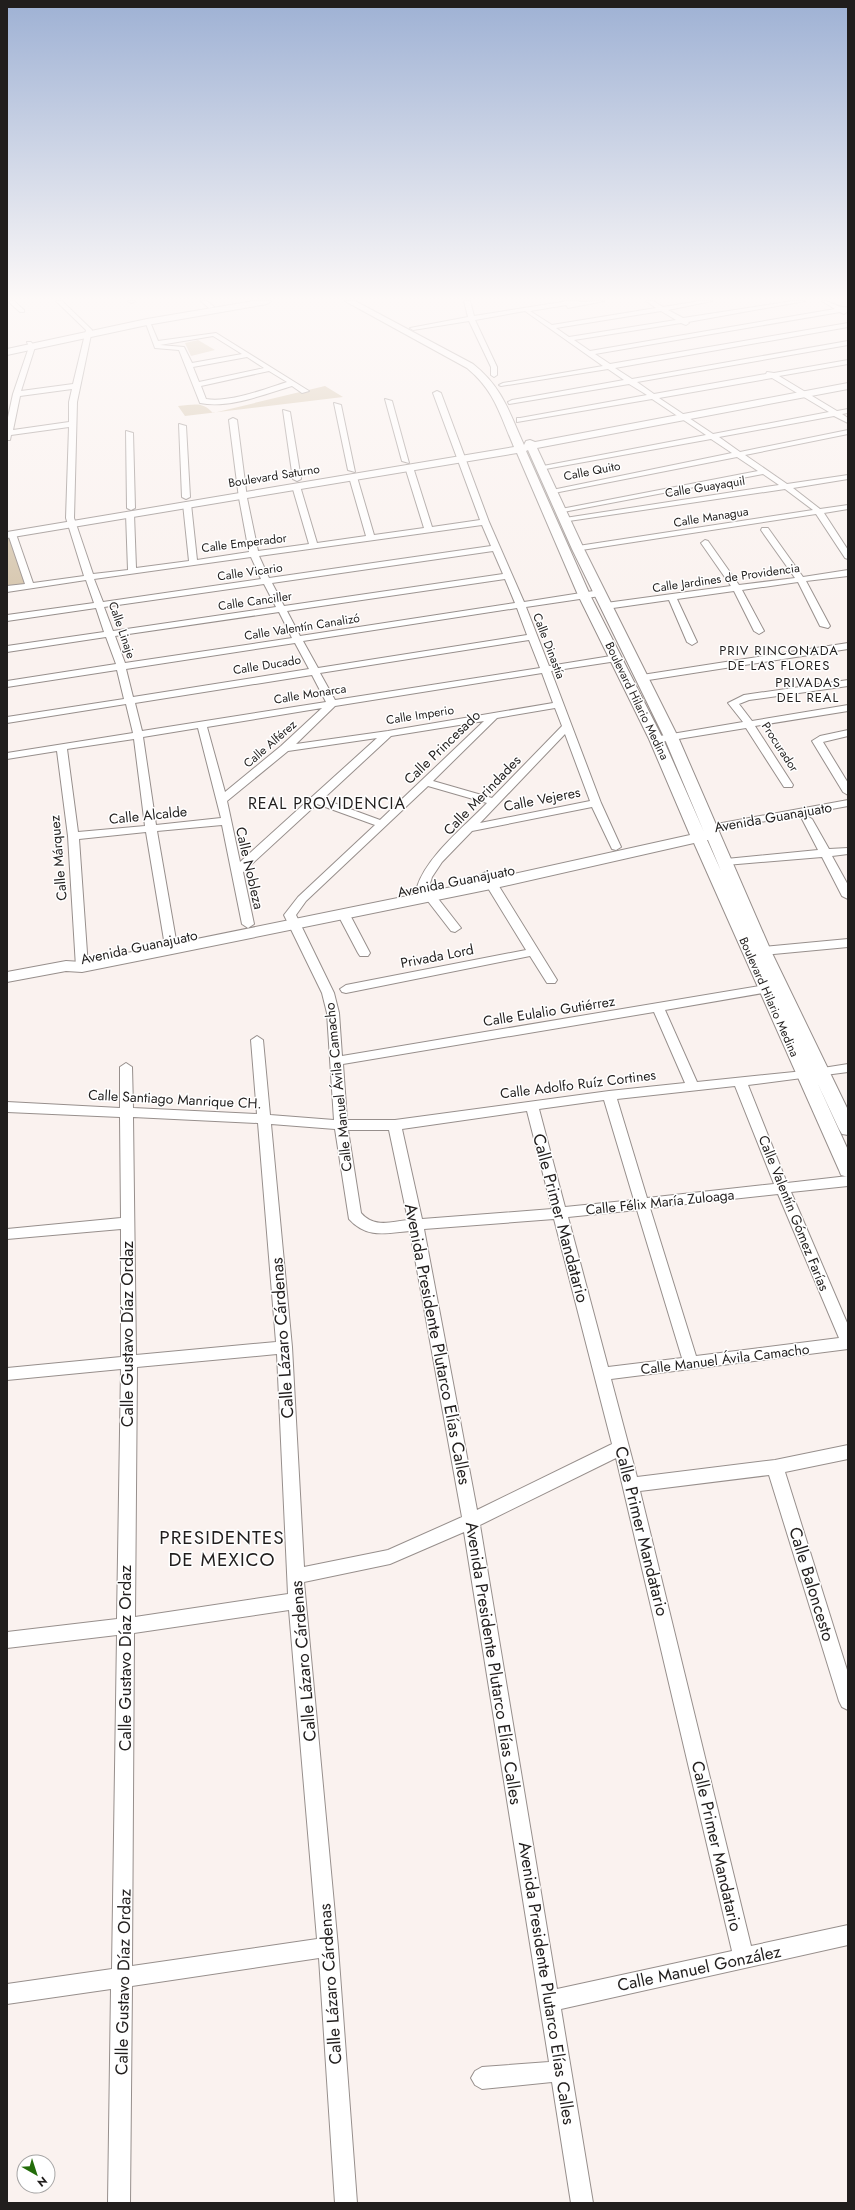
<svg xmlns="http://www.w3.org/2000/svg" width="855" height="2210" font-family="Jost,sans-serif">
  <rect width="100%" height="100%" fill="#faf2ef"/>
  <!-- green -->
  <path fill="#d5c5ac" d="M198,340L215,350L191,356L185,343Z
    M325,386L343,397L185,416L178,406C194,405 202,401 213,413Z
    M12,534L30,586L7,589V535Z"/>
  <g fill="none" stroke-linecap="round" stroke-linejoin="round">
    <defs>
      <path id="street" d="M10,301H14L24,310V312H20L10,303Z
        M56,301H62L92,330L77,402L74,518L93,574L128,570L126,514L130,512L134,514L136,568L189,561L183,504L187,502L191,504L197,560L249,552L239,498L229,420L233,418L237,420L247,498L258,551L309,544L292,486L296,484L300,486L317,543L366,536L349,477L353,475L357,477L374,535L424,528L405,467L409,465L413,467L432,527L480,520L433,393L437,391L441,393L489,522L524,602L600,590L604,593L600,596L526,607L549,666L617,655L622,658L617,661L551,671L601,803L621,847L616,850L612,849L592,807L472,831L442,862L432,877L429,887L461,928L455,932L451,931L417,887C427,856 464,827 487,803L428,786L306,901L296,915L334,993L339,1013L342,1056L765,985L771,989L769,992L665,1010L697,1082L804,1071L848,1064V1072L748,1085L787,1183L848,1176V1186L791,1192L848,1325V1349L611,1379L637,1477L775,1460L848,1445V1459L785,1472L848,1673V1710L842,1707L839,1701L769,1475L640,1491L751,1946L848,1925V1945L561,2009L593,2203H571L552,2082L482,2089L475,2085L471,2078L475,2071L482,2067L549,2062L464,1532L390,1564L304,1582L338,1947L357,2203H335L319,1958L132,1986L130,2203H108L111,1989L7,2004V1984L112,1969L117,1635L7,1648V1632L117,1619L121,1369L7,1380V1368L121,1357V1229L7,1239V1229L121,1218L120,1117L7,1112V1102L120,1108V1067L126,1063L132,1067L133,1108L257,1114L251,1040L257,1036L263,1040L270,1115L334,1120L327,1013L322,993L284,915L298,897L375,825L317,804L243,872L254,924L248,928L242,924L222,825L157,831L176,940L170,944L164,940L146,832L79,839L88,967L82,971L76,967L68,836L57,751L7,759V753L133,733L126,704L7,723V717L124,699L117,670L7,687V681L116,664L106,637L7,652V646L104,632L96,608L7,621V615L94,603L86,580L7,592V586L25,584L8,534L12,532L16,534L33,583L84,576L66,518L69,427L11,435L10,440H7V422L13,394L29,347L27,342H31L35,347L21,391L73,384L86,330ZM72,389L69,402V422L13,430L20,396ZM482,525L491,546L269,578L259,556ZM493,551L503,574L284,606L272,583ZM251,557L261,579L103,602L94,579ZM505,579L515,603L300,636L287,611ZM264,584L276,607L113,631L104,607ZM517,608L527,635L318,668L303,641ZM279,612L292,638L125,663L115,636ZM529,640L540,668L335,700L320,673ZM295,643L309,669L133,697L126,669ZM542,673L553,703L388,731L296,744L335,706ZM312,675L326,702L142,731L135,703ZM322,708L281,746L225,792L207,727ZM555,708L562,726L492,798L433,781L497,718ZM484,721L380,820L323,799L391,736ZM198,728L221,818L156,825L143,737ZM565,734L590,801L480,823ZM377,738L240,862L227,801L288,751ZM134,739L145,826L78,832L67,749ZM654,1012L685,1083L609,1091L395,1120H347L343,1064ZM735,1086L774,1184L647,1198L617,1099ZM604,1100L634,1200L565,1207L539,1109ZM527,1111L552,1209L422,1219L402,1129ZM133,1117L258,1123L276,1342L136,1355ZM271,1124L335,1129L349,1219C367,1239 386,1233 410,1231L462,1517L388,1550L304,1567L292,1347ZM348,1130H389L408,1220C390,1222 374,1228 361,1213ZM778,1194L839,1338L696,1356L650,1208ZM637,1210L682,1358L608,1367L568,1217ZM554,1219L612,1444L477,1510L424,1229ZM277,1354L288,1594L135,1617L137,1367ZM616,1458L732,1951L557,1989L480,1525ZM289,1610L317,1939L132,1966L134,1633Z
        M128,301H135L132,303Z
        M201,301H207L214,307L209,308Z
        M464,301H470L474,316L568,301H580L579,302L604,301L568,308L566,305L530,311L552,325L656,308L646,301H653L663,307L700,301H712L668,310L683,318L793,301H805L688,322L689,323L686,325L681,323L574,340L590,351L835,309L822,301C832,301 838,309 848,307V311L844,314L840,312L595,354L610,364L848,323V327L615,368L632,379L848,341V345L637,382L654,394L766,374L767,372L774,373L848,360V364L779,376L837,411L848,409V413L842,414L848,418V423L834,416L719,437L740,452L848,430V434L745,455L787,484L848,475V479L793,488L820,509L848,505V509L824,513L848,550V559L845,558L816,514L575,551V547L578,546L813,510L785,489L562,522V518H565L779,485L763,474L558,513V509H561L758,471L737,457L549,494V490H552L732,453L711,439L540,470L539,468L543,466L706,435L652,399L517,422V418H520L647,395L629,384L509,404L508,402L512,400L624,380L608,369L501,386L499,385L503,383L603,366L525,311L475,320L497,367V375L494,377L491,375V367L469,321L413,330L410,328L468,317ZM661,311L676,320L569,337L556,328ZM772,378L829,412L713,434L659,398Z
        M145,321L150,322L158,341L216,333L309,391L302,393L292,386C265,394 229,409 200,403L179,350L155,348ZM213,336L242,354L192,363L184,347L160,345ZM247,357L264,368L199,382L193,367ZM269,371L287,382C265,389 229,403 206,399L201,386Z
        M385,399L392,401L409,463L402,461Z
        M334,403L341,405L355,472L348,470Z
        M283,410L290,412L301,479L297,481L293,479Z
        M179,424L186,426L190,497L186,499L182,497Z
        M126,431L133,433L135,508L131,510L127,508Z
        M762,528H768L803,577L848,570V576L806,581L830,626L828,628L820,626L798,582L742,590L764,631L759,634L754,631L734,591L677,599L697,642L692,645L687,642L669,600L606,609L602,606L606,603L731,586L701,543L705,540L708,541L739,585L795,578L761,530Z
        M848,643V649L642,681L637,678L642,675Z
        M848,680V686L749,700L739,704L752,721L848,705V711L755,726L793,785L792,787H784L746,728L660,742L655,739L660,736L743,722L728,703L744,695Z
        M848,730V736L823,742L848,783V795L843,792L812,741L820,736Z
        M848,800V806L711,831L706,828L711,825Z
        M807,816L812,819L829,849L848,848V854L832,856L848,885V899L842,896L822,857L726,865L721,862L726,859L818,850L802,819Z
        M486,872L492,875L557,980L555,983H547L530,956L346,993L342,992L340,989L346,985L526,950L480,875Z
        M343,910L349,913L370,953L368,956H360L358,953L337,913Z
        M848,939V947L763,955L757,951L763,947Z"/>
      <path id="secondary" d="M254,301H271L267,304L147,325L7,355V349L147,319Z
        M345,301H355L473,364C503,388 509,412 524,445L526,441L530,440L535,442L848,383V389L537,448L584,549L678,737L771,951L848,1110V1135L842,1134L839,1129L817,1082L848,1150V1177L841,1175L839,1170L694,843L491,889L172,954L82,972L66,971L7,982V972L66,961L82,962L172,944L491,879L690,835L649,739L578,595L517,453L7,538V532L514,447C500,415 495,391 467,368ZM528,450L572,549L664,737L704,832L663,739L590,595L526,451ZM707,840H708L721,871Z"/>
    </defs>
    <!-- street casing -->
    <use href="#street" stroke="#978f8c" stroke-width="2"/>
    <!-- secondary casing -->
    <use href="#secondary" stroke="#978f8c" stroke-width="2"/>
    <!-- street -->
    <use href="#street" fill="#fff" fill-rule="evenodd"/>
    <!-- secondary -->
    <use href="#secondary" fill="#fff" fill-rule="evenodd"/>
  </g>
  <!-- sky -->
  <linearGradient id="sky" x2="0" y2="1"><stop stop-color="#9eb1d4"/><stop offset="0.49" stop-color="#fdf9f8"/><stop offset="1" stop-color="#fdf9f8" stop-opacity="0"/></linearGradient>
  <rect width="855" height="610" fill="url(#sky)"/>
  <g text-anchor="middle" stroke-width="3" stroke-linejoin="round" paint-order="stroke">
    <!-- far-street labels -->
    <g font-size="12" fill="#211e1d" stroke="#fff">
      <text transform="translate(592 471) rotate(-11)" y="4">Calle Quito</text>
      <text transform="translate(274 476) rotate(-9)" y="4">Boulevard Saturno</text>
      <text transform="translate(705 487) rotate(-9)" y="4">Calle Guayaquil</text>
      <text transform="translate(711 517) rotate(-9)" y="4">Calle Managua</text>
      <text transform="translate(244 543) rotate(-7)" y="4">Calle Emperador</text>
      <text transform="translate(250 572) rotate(-8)" y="4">Calle Vicario</text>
      <text transform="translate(726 578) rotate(-8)" y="4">Calle Jardines de Providencia</text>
      <text transform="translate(255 601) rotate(-8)" y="4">Calle Canciller</text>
      <text transform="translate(302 627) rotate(-9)" y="4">Calle Valentín Canalizó</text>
      <text transform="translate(122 630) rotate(71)" y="4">Calle Linaje</text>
      <text transform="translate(549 646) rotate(69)" y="4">Calle Dinastía</text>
      <text transform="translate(267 665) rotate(-9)" y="4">Calle Ducado</text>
      <text transform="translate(310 694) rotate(-9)" y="4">Calle Monarca</text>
      <text transform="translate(637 701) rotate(64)" y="4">Boulevard Hilario Medina</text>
      <text transform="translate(420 715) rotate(-9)" y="4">Calle Imperio</text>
      <text transform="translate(270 744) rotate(-41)" y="4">Calle Alférez</text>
      <text transform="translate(780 747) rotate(57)" y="4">Procurador</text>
      <text transform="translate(769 997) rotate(66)" y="4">Boulevard Hilario Medina</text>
    </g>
    <!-- far-quarter labels -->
    <g font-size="13" letter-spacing="1" fill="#211e1d" stroke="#fff">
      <text x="779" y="655">PRIV RINCONADA<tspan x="779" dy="15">DE LAS FLORES</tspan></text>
      <text x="808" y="687">PRIVADAS<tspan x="808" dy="15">DEL REAL</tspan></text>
    </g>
    <!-- street labels -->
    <g font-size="14" fill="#211e1d" stroke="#fff">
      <text transform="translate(442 747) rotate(-44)" y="5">Calle Princesado</text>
      <text transform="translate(482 795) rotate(-46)" y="5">Calle Merindades</text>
      <text transform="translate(542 799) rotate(-11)" y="5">Calle Vejeres</text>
      <text transform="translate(148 815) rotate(-6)" y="5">Calle Alcalde</text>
      <text transform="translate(773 817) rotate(-10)" y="5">Avenida Guanajuato</text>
      <text transform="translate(58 858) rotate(-95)" y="5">Calle Márquez</text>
      <text transform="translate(250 868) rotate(77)" y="5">Calle Nobleza</text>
      <text transform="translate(456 881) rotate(-11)" y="5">Avenida Guanajuato</text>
      <text transform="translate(139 947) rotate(-12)" y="5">Avenida Guanajuato</text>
      <text transform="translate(437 956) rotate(-11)" y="5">Privada Lord</text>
      <text transform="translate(549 1011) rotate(-9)" y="5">Calle Eulalio Gutiérrez</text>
      <text transform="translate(578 1084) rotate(-7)" y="5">Calle Adolfo Ruíz Cortines</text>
      <text transform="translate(338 1087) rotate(-96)" y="5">Calle Manuel Ávila Camacho</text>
      <text transform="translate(175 1099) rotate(3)" y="5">Calle Santiago Manrique CH.</text>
      <text transform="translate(660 1202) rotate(-6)" y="5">Calle Félix María Zuloaga</text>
      <text transform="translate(794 1213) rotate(68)" y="5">Calle Valentín Gómez Farías</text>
      <text transform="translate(725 1359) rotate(-7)" y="5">Calle Manuel Ávila Camacho</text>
    </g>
    <!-- quarter labels -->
    <g font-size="16" letter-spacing="1" fill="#211e1d" stroke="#fff">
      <text x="327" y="809">REAL PROVIDENCIA</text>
    </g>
    <!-- near-street labels -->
    <g font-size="17" fill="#211e1d" stroke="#fff">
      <text transform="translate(561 1218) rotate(75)" y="6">Calle Primer Mandatario</text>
      <text transform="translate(127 1334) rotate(-90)" y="6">Calle Gustavo Díaz Ordaz</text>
      <text transform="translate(282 1338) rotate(-94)" y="6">Calle Lázaro Cárdenas</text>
      <text transform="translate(438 1344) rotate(79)" y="6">Avenida Presidente Plutarco Elías Calles</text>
      <text transform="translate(642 1531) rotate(76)" y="6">Calle Primer Mandatario</text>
      <text transform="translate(812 1584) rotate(73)" y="6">Calle Baloncesto</text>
      <text transform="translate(125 1658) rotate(-90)" y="6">Calle Gustavo Díaz Ordaz</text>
      <text transform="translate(303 1661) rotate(-95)" y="6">Calle Lázaro Cárdenas</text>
      <text transform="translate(494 1663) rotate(81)" y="6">Avenida Presidente Plutarco Elías Calles</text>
      <text transform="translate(717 1846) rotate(77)" y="6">Calle Primer Mandatario</text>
      <text transform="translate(699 1968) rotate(-12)" y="6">Calle Manuel González</text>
      <text transform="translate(123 1982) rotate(-89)" y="6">Calle Gustavo Díaz Ordaz</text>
      <text transform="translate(547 1983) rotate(81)" y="6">Avenida Presidente Plutarco Elías Calles</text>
      <text transform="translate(330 1984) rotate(-94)" y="6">Calle Lázaro Cárdenas</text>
    </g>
    <!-- near-quarter labels -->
    <g font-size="19" letter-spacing="1" fill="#211e1d" stroke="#fff">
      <text x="222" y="1544">PRESIDENTES<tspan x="222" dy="22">DE MEXICO</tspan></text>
    </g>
  </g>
  <!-- border -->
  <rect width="855" height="2210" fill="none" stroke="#211e1d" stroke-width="16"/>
  <!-- north arrow -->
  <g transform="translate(36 2174) rotate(141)"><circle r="19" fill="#ffffff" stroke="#a6a5a5"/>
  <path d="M0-3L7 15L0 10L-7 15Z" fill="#236c0a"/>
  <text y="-6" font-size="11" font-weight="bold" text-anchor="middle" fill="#211e1d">N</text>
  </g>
</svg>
